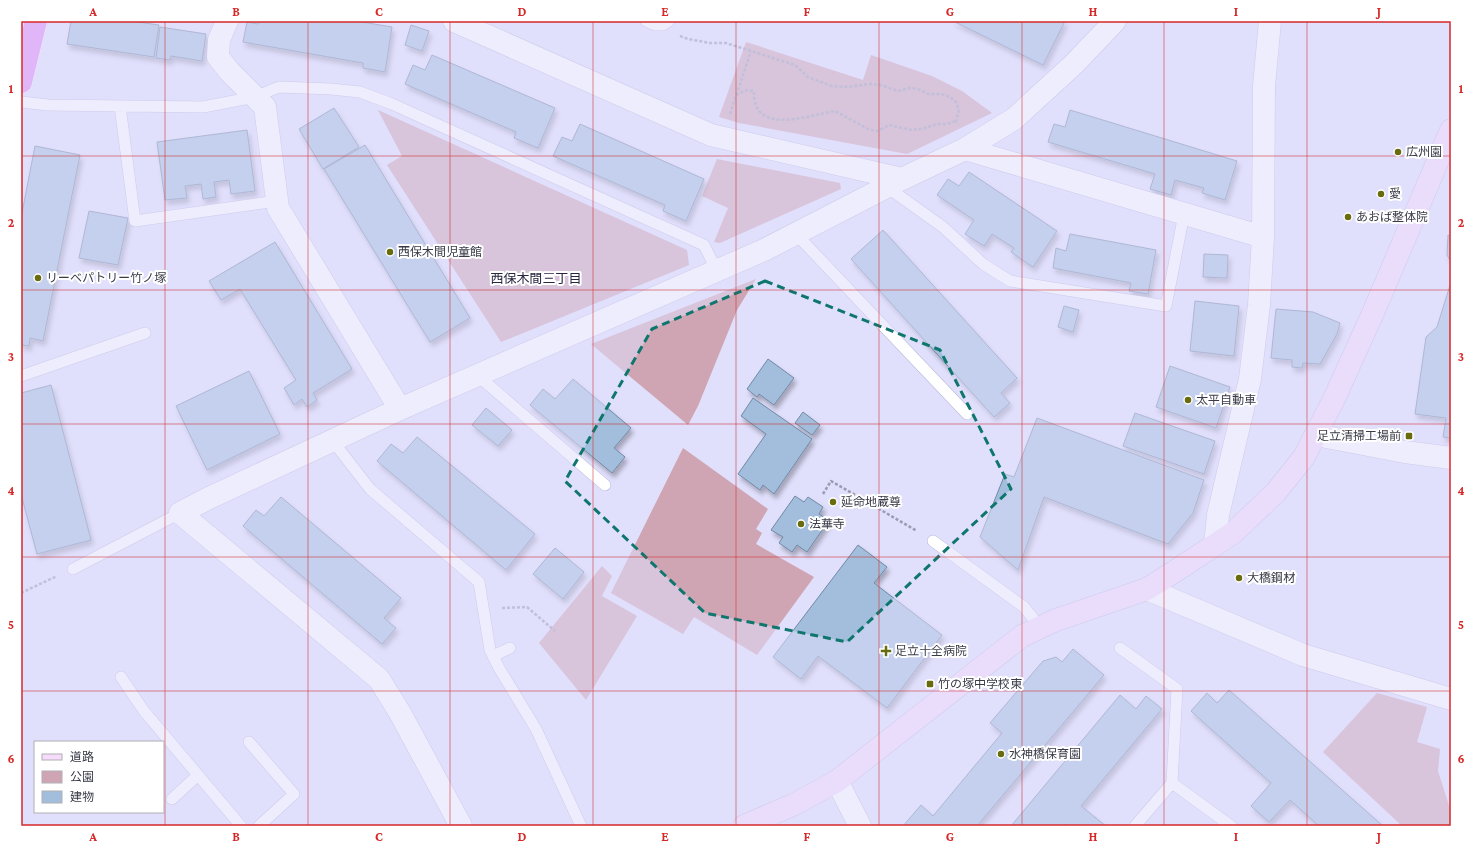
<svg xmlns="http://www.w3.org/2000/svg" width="1472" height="847" font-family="'Crimson Pro','Noto Sans JP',serif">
  <defs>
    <filter id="shadow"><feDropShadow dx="2.5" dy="4.5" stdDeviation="2" flood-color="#0004"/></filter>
  </defs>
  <rect width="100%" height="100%" fill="#e0dffc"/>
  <!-- green -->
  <path fill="#cfa4b3" d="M746,42L863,80L871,55L932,76L962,91L992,113L907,154L739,123L719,117Z
    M378,110L687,250L689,265L501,342L387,165L402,156Z
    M717,159L840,183L841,189L720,243L714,242L728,208L702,196Z
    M756,279L737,310L698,406L688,425L591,344Z
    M683,448L768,509L756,529L762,533L756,544L814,577L757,655L694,617L683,634L611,593Z
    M602,566L612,576L602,596L637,616L586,700L539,643Z
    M1377,693L1427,707L1417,742L1440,749L1438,771L1451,812V826H1402L1323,752Z"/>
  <!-- building -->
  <path fill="#a2bedc" stroke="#7189a4" filter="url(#shadow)" d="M71,21H131L159,25L154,57L67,44Z
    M259,21H356L392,27L385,72L363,68V63L243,42L247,22L258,24Z
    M953,21H1065L1043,65Z
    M411,25L429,31L422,51L405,45Z
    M160,27L206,34L202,61L171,56L170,60L156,58Z
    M432,55L555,108L538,148L514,138L516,132L405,84L413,65L425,70Z
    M334,108L359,147L323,169L299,129Z
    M1070,110L1237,161L1225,200L1202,193L1204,188L1175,180L1171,195L1150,189L1155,174L1048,142L1054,124L1065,127Z
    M580,124L704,179L686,221L663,211L665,205L553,156L562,137L572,141Z
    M247,130L255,191L231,194L229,180L214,182L216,197L203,199L201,184L185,186L187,198L165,200L157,142Z
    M365,145L470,318L430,342L324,169Z
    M35,146L80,155L43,341L30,338L29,346L21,345V218Z
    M969,172L1057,231L1033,267L1011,252L1014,248L992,234L984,246L965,234L974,220L937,195L948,179L959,186Z
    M89,211L128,218L118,265L79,258Z
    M883,230L1017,378L1001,393L1010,403L994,417L851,259Z
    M1070,234L1156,250L1148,294L1129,291L1131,283L1053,268L1056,248L1066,251Z
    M1448,235L1451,236V262L1447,255Z
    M275,242L352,369L313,393L317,400L307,407L302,399L294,405L284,388L296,380L240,289L221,300L209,281Z
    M1204,254L1228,255L1227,278L1203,277Z
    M1451,282V438L1443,437L1446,418L1415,414L1426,337L1437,327Z
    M1195,301L1239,306L1234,356L1190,351Z
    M1064,306L1079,310L1073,332L1058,327Z
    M1276,309L1313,312L1340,323L1337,334L1320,364L1303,363L1302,368L1292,367V360L1271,358Z
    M768,359L794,378L774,405L759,394L757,397L747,389Z
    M1170,366L1230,387L1216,428L1156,407Z
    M249,371L280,434L207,470L176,406Z
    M573,379L631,428L614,448L625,457L612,473L530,405L543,389L555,399Z
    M51,385L91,540L37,554L21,494V393Z
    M753,398L812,439L774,494L763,485L760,490L738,474L766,434L741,416Z
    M486,408L512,430L498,446L472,425Z
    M803,412L820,425L812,435L795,423Z
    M1135,413L1215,441L1204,474L1123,446Z
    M1037,418L1204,480L1193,513L1168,544L1044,497L1018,570L980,537L1005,474L1014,477Z
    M417,437L535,534L506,570L377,461L391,444L403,453Z
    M795,496L804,502L808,497L823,507L819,514L829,520L807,552L797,545L792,552L779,543L783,537L771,530Z
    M281,497L401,598L384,618L396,628L382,644L243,526L256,510L264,516Z
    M858,545L887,567L874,583L942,635L887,708L818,656L801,679L773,657Z
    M555,548L584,572L563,599L533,574Z
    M1073,649L1104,675L977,826H903L921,805L933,816L1002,733L990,723L1043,661L1056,657L1062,662Z
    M1229,690L1383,826H1319L1290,800L1269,822L1251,806L1271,783L1191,711L1207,693L1217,703Z
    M1120,695L1136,709L1146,696L1162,709L1081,806L1106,826H1068L1066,824L1064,826H1011Z"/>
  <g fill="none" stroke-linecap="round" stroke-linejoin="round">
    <defs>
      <path id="lane" d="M646,21L655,25H663L669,21
        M21,102L48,105L203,107L255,97L279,87L331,89L360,92L392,104L704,245L717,271
        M120,106L135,221L277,201
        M887,187L943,227L983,264L1010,281L1166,306L1184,214
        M795,233L967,414
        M477,375L605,485
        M21,376L145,333
        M332,440L370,489L479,582L490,650L499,668L536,729L581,826
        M933,541L1024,607L1040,627
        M73,569L180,513
        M1120,648L1177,689L1172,783L1231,826
        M493,656L510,648
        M121,677L144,711L241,826
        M249,742L294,794L259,826
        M172,799L198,775
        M1135,826L1172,783"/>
      <path id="street" d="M227,21L219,40L218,57L229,71L265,107L278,208L400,409
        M454,21L711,135L902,179
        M965,149L1263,237
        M1316,435L1405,452L1451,458
        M1215,545L1218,515L1250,379L1259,305L1263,237L1264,86L1270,21
        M1147,589L1303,655L1451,699
        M837,781L860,826
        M461,826L400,713L379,679L180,513L209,498L400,409L764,250L902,179L965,149L1014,119L1074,64L1115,21"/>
      <path id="secondary" d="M744,826L795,804L837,781L1022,636L1056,620L1147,589L1180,568L1233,533L1276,492L1304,457L1334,399L1373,313L1451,130"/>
      <path id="highway" d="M21,82L36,21"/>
    </defs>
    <!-- lane casing -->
    <use href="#lane" stroke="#b6b6d9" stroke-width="12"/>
    <!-- street casing -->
    <use href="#street" stroke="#b6b6d9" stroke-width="23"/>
    <!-- secondary casing -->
    <use href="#secondary" stroke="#b6b6d9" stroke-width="23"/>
    <!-- highway casing -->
    <use href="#highway" stroke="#fff" stroke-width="23"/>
    <!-- path -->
    <path stroke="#9c9bb2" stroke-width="2.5" stroke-dasharray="3 2" stroke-linecap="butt" d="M680,36L688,39L710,43H726L795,65L808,77L832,86L847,87L870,84L881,85L898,91L910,88L918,89L928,94H941L950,97L956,102L959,111L956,121L958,124
      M736,95L747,90L754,91C752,137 810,115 835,111L870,130L878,131L889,125L911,130L922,129L937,124H947L956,121
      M730,114L751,51
      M823,494L831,481L917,531
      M21,593L57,576
      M502,608L527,607L555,631"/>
    <!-- lane -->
    <use href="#lane" stroke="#fff" stroke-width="11"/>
    <!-- street -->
    <use href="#street" stroke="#fff" stroke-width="22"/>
    <!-- secondary -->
    <use href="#secondary" stroke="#f6dbfb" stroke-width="22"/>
    <!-- highway -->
    <use href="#highway" stroke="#e286f3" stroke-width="22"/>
  </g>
  <!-- marked area -->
  <path d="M0 0H1472V847H0ZM765,281L940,350L1011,489L847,642L705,613L565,481L652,329Z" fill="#e0dffc" fill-opacity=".55" fill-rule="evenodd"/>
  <path fill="none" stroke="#0f766e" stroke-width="3" stroke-dasharray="8 5" stroke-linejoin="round" d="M765,281L940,350L1011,489L847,642L705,613L565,481L652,329Z"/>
  <!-- grid -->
  <path fill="none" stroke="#d62828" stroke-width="1" stroke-opacity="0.55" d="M165,21V826M308,21V826M450,21V826M593,21V826M736,21V826M879,21V826M1022,21V826M1164,21V826M1307,21V826M21,156H1451M21,290H1451M21,424H1451M21,557H1451M21,691H1451"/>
  <!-- markers -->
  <g fill="#696c0e" stroke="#fff" stroke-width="1.5">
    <circle cx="1398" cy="152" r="4"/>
    <circle cx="1381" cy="194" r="4"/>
    <circle cx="1348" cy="217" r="4"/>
    <circle cx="390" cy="252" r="4"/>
    <circle cx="38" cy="278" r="4"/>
    <circle cx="1188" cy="400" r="4"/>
    <rect x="1405" y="432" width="8" height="8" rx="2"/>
    <circle cx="833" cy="502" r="4"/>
    <circle cx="801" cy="524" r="4"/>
    <circle cx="1239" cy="578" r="4"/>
    <path d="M884 645h4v4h4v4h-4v4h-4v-4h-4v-4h4z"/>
    <rect x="926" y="680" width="8" height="8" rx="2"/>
    <circle cx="1001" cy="754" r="4"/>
  </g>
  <g text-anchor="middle" stroke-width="4" stroke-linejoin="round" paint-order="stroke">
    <!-- poi labels -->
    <g font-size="12" fill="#3a3a48" stroke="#fff" text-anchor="start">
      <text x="1406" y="156">広州園</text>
      <text x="1389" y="198">愛</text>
      <text x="1356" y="221">あおば整体院</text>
      <text x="398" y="256">西保木間児童館</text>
      <text x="46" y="282">リーベパトリー竹ノ塚</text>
      <text x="1196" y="404">太平自動車</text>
      <text x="1401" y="440" text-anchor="end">足立清掃工場前</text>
      <text x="841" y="506">延命地蔵尊</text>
      <text x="809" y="528">法華寺</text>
      <text x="1247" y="582">大橋鋼材</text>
      <text x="895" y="655">足立十全病院</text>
      <text x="938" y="688">竹の塚中学校東</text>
      <text x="1009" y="758">水神橋保育園</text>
    </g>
    <!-- neighbourhood labels -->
    <g font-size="13" fill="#282641" stroke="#fff">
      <text x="536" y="283">西保木間三丁目</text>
    </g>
  </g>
  <!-- border -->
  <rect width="1472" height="847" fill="none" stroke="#ffffff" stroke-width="44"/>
  <!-- legend -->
  <rect x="34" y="741" width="130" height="72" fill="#ffffff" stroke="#b0b0b6"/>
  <rect x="42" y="754" width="20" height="6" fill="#f6dbfb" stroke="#b0b0b6"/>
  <text x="70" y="761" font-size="12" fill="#3a3a48">道路</text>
  <rect x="42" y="771" width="20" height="12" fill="#cfa4b3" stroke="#b0b0b6"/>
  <text x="70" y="781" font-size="12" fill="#3a3a48">公園</text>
  <rect x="42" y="791" width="20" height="12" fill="#a2bedc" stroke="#b0b0b6"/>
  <text x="70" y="801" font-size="12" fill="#3a3a48">建物</text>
  <rect x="22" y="22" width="1428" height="803" fill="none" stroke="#d62828" stroke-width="1.5"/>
  <g font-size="13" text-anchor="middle" font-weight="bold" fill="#d62828">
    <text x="93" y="16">A</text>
    <text x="236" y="16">B</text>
    <text x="379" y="16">C</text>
    <text x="522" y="16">D</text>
    <text x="665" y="16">E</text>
    <text x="807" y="16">F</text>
    <text x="950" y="16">G</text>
    <text x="1093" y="16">H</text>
    <text x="1236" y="16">I</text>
    <text x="1379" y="16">J</text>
    <text x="11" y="93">1</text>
    <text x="1461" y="93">1</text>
    <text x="11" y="227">2</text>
    <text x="1461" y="227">2</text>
    <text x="11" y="361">3</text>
    <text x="1461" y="361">3</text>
    <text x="11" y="495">4</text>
    <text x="1461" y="495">4</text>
    <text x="11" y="629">5</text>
    <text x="1461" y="629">5</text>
    <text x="11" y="763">6</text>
    <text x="1461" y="763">6</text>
    <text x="93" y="841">A</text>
    <text x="236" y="841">B</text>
    <text x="379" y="841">C</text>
    <text x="522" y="841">D</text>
    <text x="665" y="841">E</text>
    <text x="807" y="841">F</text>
    <text x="950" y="841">G</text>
    <text x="1093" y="841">H</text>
    <text x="1236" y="841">I</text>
    <text x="1379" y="841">J</text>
  </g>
</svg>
